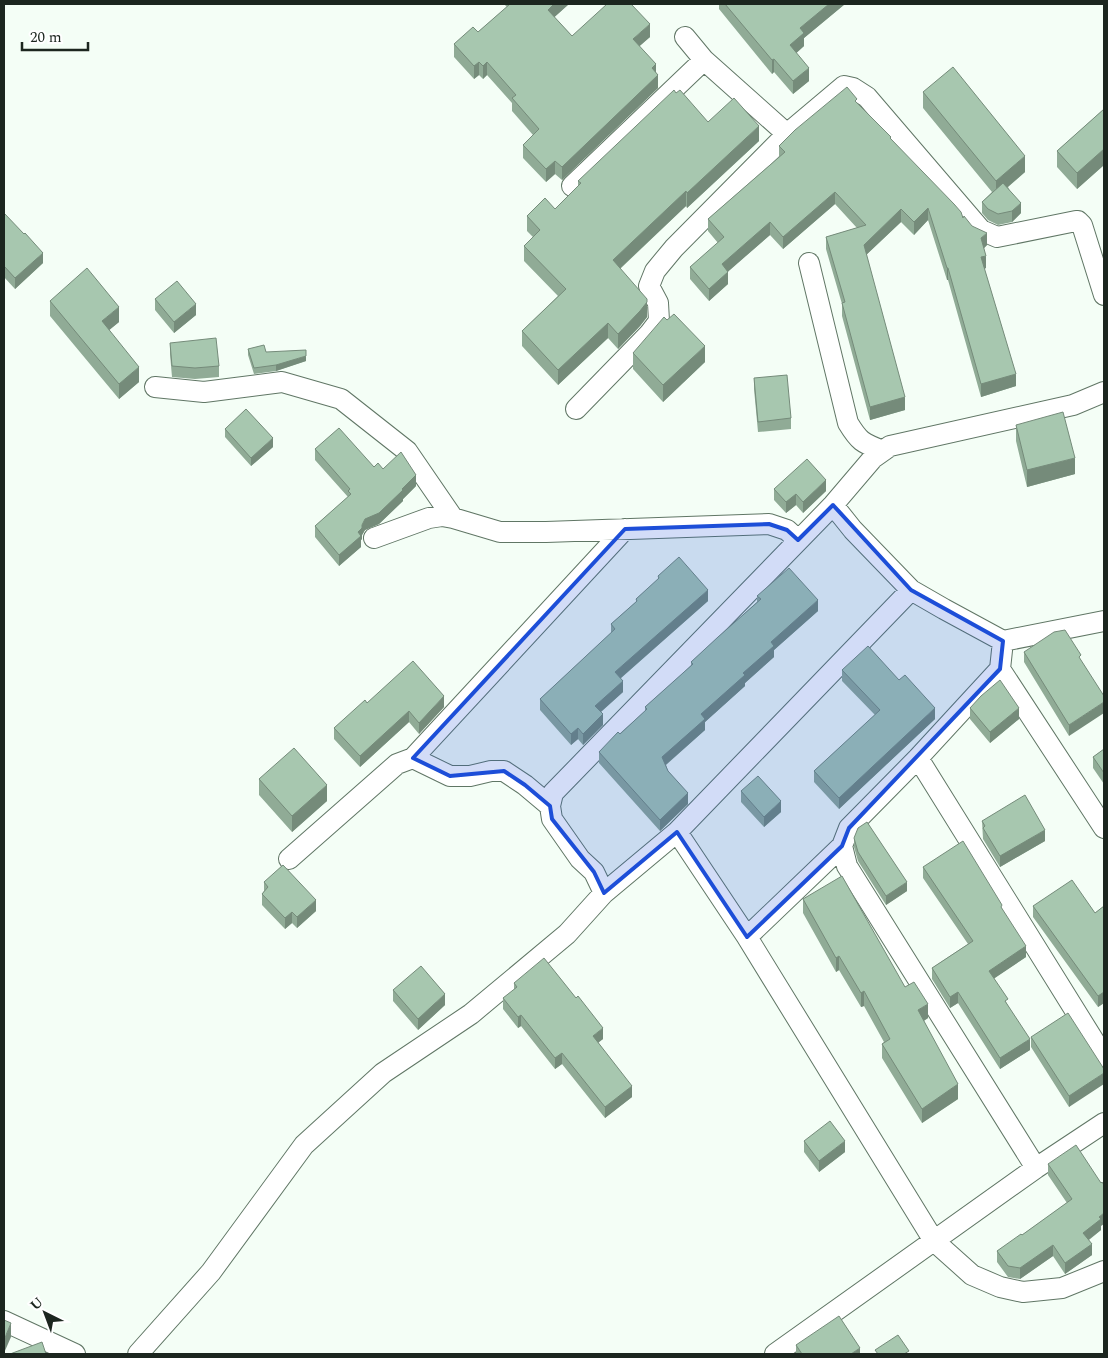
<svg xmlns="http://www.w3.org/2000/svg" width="1108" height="1358" font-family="Spectral,serif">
  <rect width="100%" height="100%" fill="#f4fef6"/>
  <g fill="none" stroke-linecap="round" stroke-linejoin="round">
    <defs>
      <path id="street" d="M685,37L704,60L787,134
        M572,186L704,60
        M809,263L848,423C859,441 862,443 883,451
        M155,387L204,392L282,382L341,399L407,451L453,518
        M576,409L649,334L659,321L658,303L649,286L655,271L674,248L787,134L844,86L853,88L867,97L981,230L997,237L1076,221H1078L1082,225L1104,295
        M833,505L853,530L911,590L944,609L1003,641L1104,621
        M374,538L429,518L442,516L453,518L500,532H546L769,524L787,530L798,540
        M1003,641L1000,669L918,758L849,828L842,846L847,866L1036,1168
        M1000,669L1104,828
        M413,758L625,529
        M918,758L1104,1057
        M677,832L747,937L934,1241L972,1275L1000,1287L1023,1292L1062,1288L1104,1271
        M289,859L397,764L413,758L450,776H470L491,771H504L525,785L550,806
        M604,893L677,832L911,590
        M747,937L842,846
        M4,1321L75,1354
        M138,1354L211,1272L304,1145L383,1073L471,1014L567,934L604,893L594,872L580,859L552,819L550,806L553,793L833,505L873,458L890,446L1073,405L1104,392
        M775,1354L1036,1168L1104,1123"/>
    </defs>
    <!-- street casing -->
    <use href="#street" stroke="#607665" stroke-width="22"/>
    <!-- street -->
    <use href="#street" stroke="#fff" stroke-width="20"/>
  </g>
  <!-- wall -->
  <path fill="#90ab96" d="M504,4H569L554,17L572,36L650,37L639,46L656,72L658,88L562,180L555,174L546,182L523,158V145L533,135L512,111V103L487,75L483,79L479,75L474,79L454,57V44L478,32L507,7Z
    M719,4H845L804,38V46L796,53L809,81L793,94L774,72L772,74L719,9Z
    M923,92L1025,172L1008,187L1021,213L1012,222L998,225L988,220L982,213V202L992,192L923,108Z
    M857,104L891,139L963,218L987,245L984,248L986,268L984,269L1016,386L981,397L948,280H947L928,220L914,235L901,222L866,255L905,410L870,420L842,316V304L826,249V237L857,228L835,204L783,249L770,235L728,271V284L709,301L690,279V267L718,243L708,231V219L779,157V146Z
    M1104,109V165L1077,189L1057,167V151Z
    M708,122L759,141L687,208L686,206L620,269L647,317L640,326L618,349L608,338L558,385L522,346V331L558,296L524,261V246L533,237L527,231V216L555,209L578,186V181Z
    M4,213L43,263L15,289L4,277Z
    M155,299L196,315L174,333L155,310Z
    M50,301L119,322L109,330L139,382L119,399L50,316Z
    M170,343L219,366V377L195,379L172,377L170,354Z
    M248,349L266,352L306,361L276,371L254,374L248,355Z
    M633,353L705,362L663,402L633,369Z
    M754,378L791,418V429L758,432L754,389Z
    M1016,425L1075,474L1027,487L1016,441Z
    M225,429L273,447L251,466L225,437Z
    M315,449L374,467L383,469L416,486L403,499V501L379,524L365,530L362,535V539L361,540V547L339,566L315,537V526L348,497L315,460Z
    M774,489L826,491L803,513L796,505L786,513L774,500Z
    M658,576L708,601L620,679L623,692L601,712L603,725L583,745L578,739L571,745L540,710V699L611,633V624L636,602V599L658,580Z
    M757,596L818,611L774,650V657L745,683V686L705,722V730L666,765L668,771L688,804L660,831L599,763V752L645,711V707L691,666V662L757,602Z
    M1024,652L1081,660L1069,736L1024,662Z
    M842,670L935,719L839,809L814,782V771L875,715L842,681Z
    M367,703L444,707L419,734L409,722L360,767L334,739V728Z
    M970,708L1019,719L990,743L970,719Z
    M1104,749V784L1093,768V757Z
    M259,779L327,801L292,832L259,795Z
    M741,791L781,812L764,827L741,802Z
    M982,821L1045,841L1000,867L983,839Z
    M854,838L907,891L886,905L858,861L854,847Z
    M923,867L1002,909L1026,957L994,978L1030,1050L1000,1069L958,1003L950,1008L932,979V968L968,944L923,878Z
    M264,882L316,911L297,928L292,923L285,929L262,905V894L264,891Z
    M803,899L905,987L928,1018L924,1021L958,1099L922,1123L882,1058V1044L884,1042L864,1006L861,1007L839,970L836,972L803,913Z
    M1033,906L1095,913L1104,906V1003L1098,1007L1033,917Z
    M514,983L603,1039L598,1042L632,1097L605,1118L562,1064L555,1069L521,1026L518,1028L503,1009V998L514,990Z
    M393,990L445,1005L418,1030L393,1001Z
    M1031,1037L1104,1069L1069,1107L1031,1047Z
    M804,1141L845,1152L819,1172L804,1152Z
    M1048,1164L1101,1226V1230L1089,1240L1092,1255L1065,1274L1053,1256L1020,1279L1008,1277L997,1262V1251L1022,1235L1067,1203L1048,1175Z
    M796,1345L860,1354H796Z"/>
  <!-- shaded-wall -->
  <path fill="#758b7a" d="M554,4H569L548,23V10Z
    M829,4H845L804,38V46L790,59V45L800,28Z
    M650,24V37L633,52V39Z
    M774,59V72L772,74V60Z
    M479,62V75L474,79V66Z
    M487,62V75L483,79V66Z
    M656,64V77L658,75V88L562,180V167Z
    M809,68V81L793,94V81Z
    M759,126V141L687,208V193Z
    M1104,149V165L1077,189V173Z
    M1025,156V172L996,197V181Z
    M555,161V174L546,182V169Z
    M686,191V206L613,275V260Z
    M835,192V204L783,249V237Z
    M1021,203V213L1012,222V211Z
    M928,208V220L914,235V222Z
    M901,209V222L864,257V245Z
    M770,222V235L722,277V264Z
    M987,233V245L981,251V238Z
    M43,253V263L15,289V278Z
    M986,256V268L981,270V257Z
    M947,268H948V280H947Z
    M728,272V284L709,301V289Z
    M647,302V317L640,326L618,349V334Z
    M196,304V315L174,333V322Z
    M119,307V322L102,336V321Z
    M608,323V338L558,385V370Z
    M705,346V362L663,402V385Z
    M306,356V361L276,371V365Z
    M139,367V382L119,399V384Z
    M1016,374V386L981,397V384Z
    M905,397V410L870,420V407Z
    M273,438V447L251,466V458Z
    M1075,458V474L1027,487V470Z
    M416,475V486L403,499V501L379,524L365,530L362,535V539L361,540V547L339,566V555L362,525L365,519L402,489Z
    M826,480V491L803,513V502Z
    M796,494V505L786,513V502Z
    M708,590V601L615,683V672Z
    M818,600V611L774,650V657L745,683V686L705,722V730L662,768V757L701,714L743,673L771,642Z
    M623,681V692L595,717V706Z
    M444,696V707L419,734V723Z
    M1104,702V713L1069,736V725Z
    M935,708V719L839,809V798Z
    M1019,708V719L990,743V732Z
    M409,711V722L360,767V756Z
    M603,714V725L583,745V734Z
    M578,728V739L571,745V734Z
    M327,785V801L292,832V816Z
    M688,793V804L660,831V820Z
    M781,801V812L764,827V817Z
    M1045,830V841L1000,867V856Z
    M907,882V891L886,905V896Z
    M316,900V911L297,928V917Z
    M292,912V923L285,929V918Z
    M1026,946V957L989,982V971Z
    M839,956V970L836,972V958Z
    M864,991V1006L861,1007V993Z
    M958,992V1003L950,1008V997Z
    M1104,992V1003L1098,1007V996Z
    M445,994V1005L418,1030V1019Z
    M928,1004V1018L918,1024V1010Z
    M521,1015V1026L518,1028V1017Z
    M603,1028V1039L593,1047V1036Z
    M1030,1039V1050L1000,1069V1058Z
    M562,1053V1064L555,1069V1058Z
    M1104,1073V1084L1069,1107V1096Z
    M958,1084V1099L922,1123V1109Z
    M632,1086V1097L605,1118V1107Z
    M845,1141V1152L819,1172V1161Z
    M1104,1213V1224L1101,1226V1230L1083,1244V1233L1099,1217Z
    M1092,1244V1255L1065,1274V1263Z
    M1053,1245V1256L1020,1279V1268Z
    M11,1323V1337L4,1353V1340Z
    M860,1348V1354H851Z"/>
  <!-- building -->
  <path fill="#a7c7af" stroke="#758b7a" d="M510,4H554L548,10L572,36L607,4H631L650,24L633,39L656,64L652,68L658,75L562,167L555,161L546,169L523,145L539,129L512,98L516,95L487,62L483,66L479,62L474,66L454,44L473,27L478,32Z
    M725,4H829L800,28L804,33L790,45L809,68L793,81L774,59L772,60Z
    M953,67L1025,156L996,181L923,92Z
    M847,87L857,99L855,101L891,137L890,138L954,204L961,212L963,218L964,216L972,226L987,233L981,238L986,256L981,257L1016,374L981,384L948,268H947L928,208L914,222L901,209L864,245L905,397L870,407L842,303L845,302L826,237L866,225L835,192L783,237L770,222L722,264L728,272L709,289L690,267L724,237L708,219L785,152L779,146L795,130Z
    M674,90L676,93L680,90L708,122L734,98L759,126L687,193L686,191L613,260L647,299V302L640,311L618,334L608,323L558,370L522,331L566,289L524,246L540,230L527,216L545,198L555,209L581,183L578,181Z
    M1104,109V149L1077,173L1057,151Z
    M1003,183L1021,203L1012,211L998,214L988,209L982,202Z
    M4,213L24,234L25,233L43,253L15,278L4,266Z
    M87,268L119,307L102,321L139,367L119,384L50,301Z
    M177,281L196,304L174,322L155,299Z
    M674,314L705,346L663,385L633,353L664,317L667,320Z
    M216,338L219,366L195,368L172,366L170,343Z
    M264,345L266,352L306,350V356L276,365L254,368L248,349Z
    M787,375L791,418L758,422L754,378Z
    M246,409L273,438L251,458L225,429Z
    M1063,412L1075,458L1027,470L1016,425Z
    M339,428L374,467L378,463L383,469L401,452L416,475L402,489L403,490L379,513L365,519L362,525V528L358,532L361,536L339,555L315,526L351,494L348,491L350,489L315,449Z
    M807,459L826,480L803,502L796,494L786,502L774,489Z
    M679,557L708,590L615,672L623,681L595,706L603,714L583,734L578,728L571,734L540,699L615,629L611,624L637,601L636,599L659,578L658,576Z
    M789,568L818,600L771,642L774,646L743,673L745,675L701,714L705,719L662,757L668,771L688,793L660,820L599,752L618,732L620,734L647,709L645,707L693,664L691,662L718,637L761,599L757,596Z
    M1065,630L1081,655L1079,657L1104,696V702L1069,725L1024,652L1054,632Z
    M868,646L899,680L905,675L935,708L839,798L814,771L880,710L842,670Z
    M413,661L444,696L419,723L409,711L360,756L334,728L365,700L367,703Z
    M1000,680L1019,708L990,732L970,708L981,696Z
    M294,748L327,785L292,816L259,779Z
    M1104,749V773L1093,757Z
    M758,776L781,801L764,817L741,791Z
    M1025,795L1045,830L1000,856L983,828L985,826L982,821Z
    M867,822L907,882L886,896L858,852L854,838L858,828Z
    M963,841L1002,905L1001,907L1026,946L989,971L1008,999L1005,1001L1030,1039L1000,1058L958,992L950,997L932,968L973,941L923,867Z
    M283,865L316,900L297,917L292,912L285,918L262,894L268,887L264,882Z
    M842,876L905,987L914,982L928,1004L918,1010L958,1084L922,1109L882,1044L890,1039L864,991L861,993L839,956L836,958L803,899Z
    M1072,880L1095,913L1104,906V992L1098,996L1033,906Z
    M544,958L576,998L578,996L603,1028L593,1036L632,1086L605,1107L562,1053L555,1058L521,1015L518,1017L503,998L517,987L514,983Z
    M421,966L445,994L418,1019L393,990Z
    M1068,1013L1104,1069V1073L1069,1096L1031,1037Z
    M830,1121L845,1141L819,1161L804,1141Z
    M1076,1145L1101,1183L1102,1182L1104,1185V1213L1099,1217L1101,1219L1083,1233L1092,1244L1065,1263L1053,1245L1020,1268L1008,1266L997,1251L1021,1234L1022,1235L1072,1199L1048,1164Z
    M839,1316L860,1348L851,1354H802L796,1345Z
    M4,1320L11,1323L4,1340Z
    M898,1335L909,1351L904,1354H878L875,1350Z
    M42,1342L46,1354H10Z"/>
  <!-- marked area -->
  <path fill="#1d4ed8" fill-opacity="0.2" stroke="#1d4ed8" stroke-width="4" stroke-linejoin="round" d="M833,505L911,590L1003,641L1000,669L849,828L842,846L747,937L677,832L604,893L594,872L552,819L550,806L525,785L504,771L450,776L413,758L625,529L769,524L787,530L798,540Z"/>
  <!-- border -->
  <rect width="1108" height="1358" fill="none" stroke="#1c261f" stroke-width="10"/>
  <!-- north arrow -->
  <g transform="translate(45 1313) rotate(318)" stroke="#ffffff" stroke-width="4" paint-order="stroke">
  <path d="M0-4L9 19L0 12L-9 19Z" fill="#1c261f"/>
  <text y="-8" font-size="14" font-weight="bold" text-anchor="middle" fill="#1c261f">U</text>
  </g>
  <!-- scale -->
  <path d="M22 42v8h66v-8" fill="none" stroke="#1c261f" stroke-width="2.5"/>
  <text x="30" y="42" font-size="15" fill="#1c261f" stroke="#ffffff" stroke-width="4" paint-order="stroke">20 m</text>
</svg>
